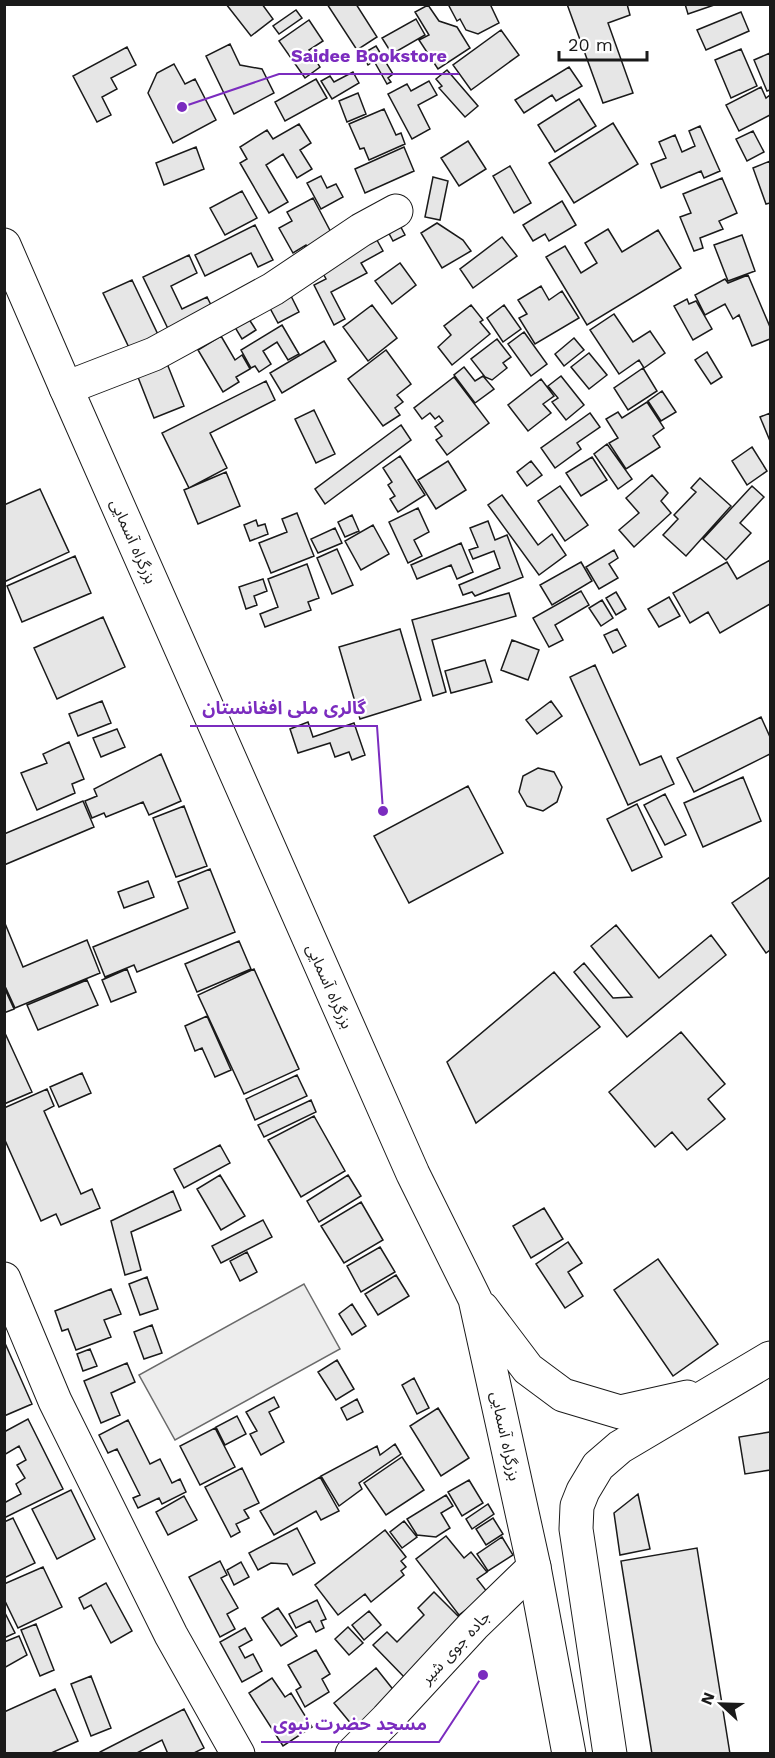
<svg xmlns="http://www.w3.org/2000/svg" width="775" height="1758" font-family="'Work Sans','Noto Sans Arabic',sans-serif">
  <rect width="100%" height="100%" fill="#fff"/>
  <!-- built -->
  <path fill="#ededed" stroke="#6a6a6a" stroke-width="1.5" d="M304,1284L340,1349L175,1440L139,1375Z"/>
  <!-- building -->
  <path fill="#e6e6e6" stroke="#1a1a1a" stroke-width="1.5" d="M226,4H262L273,19L251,36Z
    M327,4H356L377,37L357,50Z
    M448,4H490L499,23L478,34L466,30L460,19L457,21Z
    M567,4H627L630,15L608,23L633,93L603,103Z
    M685,4H717L688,14Z
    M428,5L439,21L457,27L470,48L438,69L419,40L429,35L415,12Z
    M296,10L302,18L279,34L273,26Z
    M741,12L749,31L706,50L697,30Z
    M416,19L425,35L392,54L382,38Z
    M309,20L323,41L309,50L320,67L305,78L279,41Z
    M501,30L519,55L471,90L453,65Z
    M230,44L240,65L262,69L274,93L234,114L206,56Z
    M376,46L393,74L388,78L391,82L387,84L374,61L368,65L362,54Z
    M127,47L136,65L111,78L117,89L102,97L111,115L97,122L73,76Z
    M741,49L757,86L731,98L715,60Z
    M770,53V90L767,91L754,60Z
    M174,64L185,84L195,79L216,120L173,143L148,93L157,73Z
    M569,67L582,86L556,101L552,95L524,113L515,100Z
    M447,70L478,106L465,117L439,88L442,86L436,79Z
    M353,72L359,83L332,99L321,81L330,76L334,82Z
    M316,79L327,98L285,121L275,102Z
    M429,81L437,95L418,105L430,129L412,139L388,94L407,84L411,91Z
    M761,87L766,98L770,95V115L739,131L726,105Z
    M358,93L366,114L347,122L339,101Z
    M579,99L596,126L555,152L538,125Z
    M384,109L396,135L401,133L405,144L369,160L364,148L360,149L349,124Z
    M613,123L638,164L574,203L549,163Z
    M299,124L311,143L300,150L312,169L297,178L283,154L266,165L288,202L269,213L240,163L247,159L240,147L267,130L273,139Z
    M700,126L720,171L704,178L701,171L661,188L651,164L666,158L659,142L675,135L682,152L695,146L689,131Z
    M753,131L764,152L747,161L736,139Z
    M468,141L486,169L459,186L441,158Z
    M196,147L204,169L164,185L156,163Z
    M404,147L414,171L365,193L355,169Z
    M770,161V203L766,204L753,168Z
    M510,166L531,203L514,213L493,176Z
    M321,176L327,188L336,184L343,197L321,209L307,183Z
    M433,177L448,181L440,220L425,217Z
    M722,178L737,213L719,221L723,229L700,238L703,248L694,251L680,217L691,213L683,194Z
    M242,191L257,218L225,235L210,208Z
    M313,198L335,240L311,253L306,245L293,253L279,228L292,221L287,212Z
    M562,201L576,225L549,241L545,234L533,241L523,225Z
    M396,218L405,235L393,241L384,224Z
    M437,223L463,240L471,251L442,268L421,233Z
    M255,225L273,260L258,267L251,253L205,276L195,255Z
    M608,229L622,252L658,230L681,268L587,325L546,257L565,246L581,273L597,263L585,243Z
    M373,233L383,251L361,263L367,273L331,292L345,319L334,325L314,285L326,279L317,262Z
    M742,235L755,271L728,281L714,245Z
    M502,237L517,256L473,288L460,269Z
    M189,255L197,273L171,286L182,309L207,297L216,315L172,337L143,277Z
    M400,263L416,285L392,304L375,281Z
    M748,275L770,327V339L752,346L739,315L733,319L725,304L705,315L695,295L725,279L728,283Z
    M132,280L162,343L133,356L103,293Z
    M286,286L299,312L278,323L264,297Z
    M541,286L549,300L562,291L579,318L535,344L519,318L527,314L518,300Z
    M687,299L689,304L696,301L712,329L693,340L674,306Z
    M372,305L397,338L368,361L343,327Z
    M471,305L483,320L480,322L490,334L452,365L438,347L451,335L444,326Z
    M504,305L521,329L503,342L487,318Z
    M243,310L256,330L242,339L230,319Z
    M614,314L633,342L650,331L665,353L644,368L639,360L619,374L590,330Z
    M282,325L299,354L288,360L277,342L263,351L271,364L259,372L255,366L251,368L241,350Z
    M524,332L547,364L531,376L508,344Z
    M221,336L235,360L242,355L250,369L236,377L239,382L223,392L198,350Z
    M574,338L584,350L564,366L555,354Z
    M497,339L511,357L503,363L507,368L492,380L485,377L471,359Z
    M324,341L336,361L282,393L270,373Z
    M386,350L411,384L397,395L403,402L395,408L400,415L383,426L348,379Z
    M707,352L722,377L711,384L695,360Z
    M589,353L607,375L589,389L571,367Z
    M164,356L184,406L154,418L134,367Z
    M464,367L475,381L483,376L494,389L475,403L454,375Z
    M643,368L657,391L628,410L614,388Z
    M561,376L584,405L566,420L552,402L558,398L548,386Z
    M454,377L489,423L447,455L436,440L442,436L435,427L443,421L439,416L435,419L430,413L422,419L414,408Z
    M541,379L554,396L543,404L551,413L528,431L508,405Z
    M266,381L275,400L210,433L227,468L189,488L162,433Z
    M662,391L676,412L661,421L648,401Z
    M647,402L664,428L653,436L660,447L626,469L609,443L618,438L606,419L618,412L622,418Z
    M314,410L335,454L316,463L295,419Z
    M590,413L600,427L577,443L581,449L555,468L541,448Z
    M770,413V441L760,417Z
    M401,425L411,440L325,504L315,489Z
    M607,444L632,479L618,489L594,454Z
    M752,447L767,471L747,485L732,461Z
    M400,456L425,495L398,512L390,499L395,496L388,485L392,482L383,468Z
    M592,457L607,480L581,496L566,473Z
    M448,461L466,490L436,509L418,480Z
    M531,461L542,475L527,486L517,472Z
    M226,472L240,506L198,524L184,490Z
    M652,475L668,493L661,501L671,513L634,547L619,530L639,513L626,498Z
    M700,478L731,506L686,556L663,535L678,519L674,515L696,492L691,488Z
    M560,486L588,525L565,541L538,501Z
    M752,486L764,497L740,523L751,533L726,560L703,539Z
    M40,489L69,552L4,582V505Z
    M502,495L538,545L552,534L566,555L539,575L488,505Z
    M418,508L429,532L414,540L422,556L408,563L389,522Z
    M297,513L314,556L271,573L259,543L287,532L282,519Z
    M352,515L359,531L345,537L338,522Z
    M256,520L258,526L265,524L268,534L250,541L244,525Z
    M488,521L495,540L507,535L523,577L475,596L472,592L463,595L459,585L500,568L494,551L473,559L469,550L478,547L470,528Z
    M373,525L389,554L361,570L345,541Z
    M335,528L342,543L318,553L311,539Z
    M461,543L473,572L457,579L451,565L417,579L411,565Z
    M337,549L353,585L332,594L317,558Z
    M614,550L618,558L609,564L618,578L599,589L586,567Z
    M75,556L91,593L22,622L7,586Z
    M770,560V604L720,633L708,612L690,623L673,593L727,562L737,579Z
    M581,562L592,581L552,605L540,585Z
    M307,564L319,598L308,602L311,610L265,627L260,614L278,607L268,579Z
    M263,579L267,591L254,596L257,605L246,609L239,587Z
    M581,591L589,605L555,625L563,640L549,647L533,618Z
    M616,592L626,609L616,615L606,598Z
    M509,593L516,616L432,640L446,692L433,696L412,620Z
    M669,597L680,616L659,627L648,609Z
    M602,600L613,618L601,626L589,608Z
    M103,617L125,667L57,699L34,648Z
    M400,629L421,700L360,719L339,647Z
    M617,629L626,646L613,653L604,635Z
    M512,640L539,650L528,680L501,670Z
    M485,660L492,682L451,693L445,671Z
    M595,665L640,765L661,756L674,784L628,805L570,677Z
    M102,701L111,723L78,736L69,714Z
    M551,701L562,716L537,734L526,720Z
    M761,717L770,737V754L694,792L677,758Z
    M308,722L313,737L354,723L365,755L352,760L349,752L335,757L330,743L298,753L290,729Z
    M117,729L125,747L101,757L93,738Z
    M69,742L84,779L72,784L75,793L37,810L21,773L47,763L43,754Z
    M161,754L181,801L149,815L143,802L106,817L104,813L92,818L85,801L97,796L94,789Z
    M538,768L554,772L562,787L557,802L543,811L527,806L519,792L523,776Z
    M743,777L761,821L703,847L684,803Z
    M468,786L503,853L409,903L374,836Z
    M665,794L686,835L665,845L644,805Z
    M83,801L94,827L4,865V834Z
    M637,804L662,857L632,871L607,819Z
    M184,806L207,866L176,877L153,818Z
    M210,869L235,932L137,972L134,965L105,977L93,947L188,908L178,882Z
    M770,877V950L766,953L732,903Z
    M148,881L154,897L124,908L118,892Z
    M4,921L23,967L87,940L100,973L15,1008L4,984Z
    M616,925L659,978L711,935L726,955L627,1037L574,972L584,963L613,998L632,997L591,946Z
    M239,941L251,969L197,992L185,964Z
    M127,969L136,992L111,1002L102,980Z
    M254,969L299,1069L244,1094L198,995Z
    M554,972L600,1027L476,1123L447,1062Z
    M87,980L98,1005L38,1030L27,1005Z
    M4,987L14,1009L4,1013Z
    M207,1016L231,1070L215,1077L202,1048L195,1051L185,1026Z
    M4,1031L32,1092L4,1104Z
    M681,1032L725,1084L708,1099L725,1119L687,1150L672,1132L655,1147L609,1092Z
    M82,1073L91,1093L59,1107L50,1087Z
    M297,1075L307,1096L255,1120L246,1099Z
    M47,1089L54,1106L44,1111L81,1194L92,1189L100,1208L61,1225L56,1214L41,1221L4,1138V1108Z
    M311,1100L316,1112L264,1137L258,1125Z
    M314,1116L345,1171L301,1197L268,1140Z
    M220,1145L230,1163L184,1188L174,1169Z
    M220,1175L245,1216L221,1230L197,1189Z
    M348,1175L361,1196L319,1222L307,1201Z
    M173,1191L181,1210L131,1232L141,1270L125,1275L111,1221Z
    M361,1202L383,1240L344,1263L321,1226Z
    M544,1208L563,1239L531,1258L513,1226Z
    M263,1220L272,1237L221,1263L212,1246Z
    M568,1242L582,1263L568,1272L583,1296L565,1308L536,1264Z
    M380,1247L395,1272L361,1292L347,1266Z
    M247,1252L257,1272L240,1281L230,1261Z
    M658,1259L718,1344L673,1376L614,1290Z
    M396,1275L409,1296L378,1315L365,1294Z
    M147,1277L158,1309L140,1315L129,1284Z
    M111,1289L121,1314L104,1320L111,1337L76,1350L68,1329L62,1331L55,1311Z
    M352,1304L366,1326L352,1335L339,1314Z
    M152,1325L162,1353L144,1359L134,1332Z
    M4,1341L32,1404L4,1416Z
    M90,1349L97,1366L83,1371L77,1354Z
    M337,1360L354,1389L336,1400L318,1372Z
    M127,1363L135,1382L111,1393L120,1415L101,1423L84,1381Z
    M414,1378L429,1408L417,1414L402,1385Z
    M274,1397L279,1407L269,1412L284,1442L261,1455L250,1434L257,1431L246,1412Z
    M357,1399L363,1412L347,1420L341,1408Z
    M438,1408L469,1458L441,1476L410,1426Z
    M237,1416L246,1434L225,1445L216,1427Z
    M28,1419L63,1489L4,1518V1503L21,1494L16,1484L25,1478L17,1465L26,1460L19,1446L4,1455V1432Z
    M128,1420L150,1464L160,1459L172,1483L180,1479L186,1492L162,1504L159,1498L138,1508L133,1498L140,1495L117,1449L108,1453L99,1435Z
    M215,1428L235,1467L200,1485L180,1446Z
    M770,1432V1470L745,1474L739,1437Z
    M395,1444L401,1454L359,1483L362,1489L339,1506L321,1476L377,1446L380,1455Z
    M402,1457L424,1490L386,1515L364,1483Z
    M242,1468L259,1503L244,1510L249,1518L236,1524L240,1532L231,1537L205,1487Z
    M320,1477L339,1511L321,1520L316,1511L274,1535L260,1511Z
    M469,1480L483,1503L462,1516L448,1492Z
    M71,1490L95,1539L57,1559L32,1509Z
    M638,1494L650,1549L620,1555L614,1513Z
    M446,1495L453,1506L441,1513L450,1528L436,1537L417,1535L407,1519Z
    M184,1496L197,1520L168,1535L156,1512Z
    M488,1504L494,1514L472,1529L466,1519Z
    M13,1518L35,1563L4,1578V1522Z
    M493,1518L503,1534L486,1545L476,1529Z
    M404,1521L417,1537L402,1548L390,1532Z
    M297,1528L315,1563L293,1575L287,1564L271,1563L258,1570L249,1553Z
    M385,1530L406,1557L401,1561L406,1567L401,1571L404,1575L371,1602L365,1594L338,1615L315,1585Z
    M446,1536L464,1558L471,1552L487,1572L477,1579L488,1593L459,1615L416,1559Z
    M502,1537L513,1555L488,1571L477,1554Z
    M697,1548L730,1754H652L621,1561Z
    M220,1561L227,1575L221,1578L238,1608L227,1614L235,1629L220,1637L189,1577Z
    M241,1562L249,1577L234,1585L227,1570Z
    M43,1567L62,1607L18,1628L4,1599V1584Z
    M106,1583L132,1631L111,1643L91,1605L84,1609L79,1598Z
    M434,1592L466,1624L408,1681L373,1645L387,1632L397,1642L424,1615L418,1608Z
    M317,1600L326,1619L321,1621L324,1628L316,1632L310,1621L296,1628L289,1614Z
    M278,1608L297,1636L281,1646L262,1618Z
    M4,1611L15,1633L4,1638Z
    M369,1611L381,1625L364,1640L352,1625Z
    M36,1624L54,1670L40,1676L21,1630Z
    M348,1627L363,1643L349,1655L335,1639Z
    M245,1628L252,1640L239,1647L245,1658L253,1654L262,1671L242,1682L220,1642Z
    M19,1636L27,1655L4,1668V1642Z
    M316,1650L330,1674L322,1679L329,1692L305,1707L296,1690L301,1687L288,1665Z
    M376,1668L399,1697L357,1731L334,1703Z
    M91,1676L111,1728L91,1736L71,1684Z
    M272,1678L285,1697L291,1693L312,1727L283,1746L249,1693Z
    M55,1689L78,1741L49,1754H4V1712Z
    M184,1709L204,1748L192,1754H168L162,1740L135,1754H100V1752Z"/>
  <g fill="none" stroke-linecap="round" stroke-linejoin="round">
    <defs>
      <path id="minor" d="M66,388L154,354L273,289L361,230L396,211
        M4,1279L55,1401L171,1635L238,1754
        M352,1754L387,1719L473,1626L534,1567"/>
      <path id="highway" d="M4,245L66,388L413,1174L475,1299L534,1567L569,1754
        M482,1308L528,1369L563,1395L620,1412L687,1397
        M610,1754L576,1529L577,1506L583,1491L598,1466L620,1447L770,1358"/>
    </defs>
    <!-- minor casing -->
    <use href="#minor" stroke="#1a1a1a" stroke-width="35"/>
    <!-- highway casing -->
    <use href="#highway" stroke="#1a1a1a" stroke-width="35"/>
    <!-- minor -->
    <use href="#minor" stroke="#fff" stroke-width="33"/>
    <!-- highway -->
    <use href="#highway" stroke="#fff" stroke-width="33"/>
  </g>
  <g text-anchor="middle" stroke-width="4.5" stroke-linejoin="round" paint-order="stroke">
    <!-- street labels -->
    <g font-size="16" fill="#1a1a1a" stroke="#fff">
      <text transform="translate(134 541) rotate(66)" y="6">بزرگراه آسمایی</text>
      <text transform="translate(330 986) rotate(66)" y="6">بزرگراه آسمایی</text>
      <text transform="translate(506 1436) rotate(78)" y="6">بزرگراه آسمایی</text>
      <text transform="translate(455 1647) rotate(-47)" y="6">جاده جوی شیر</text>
    </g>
  </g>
  <!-- callouts -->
  <path fill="none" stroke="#7b2cbf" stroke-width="2" d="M182 107L279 74H459M383 811L377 726H190M483 1675L439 1742H261"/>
  <g fill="#7b2cbf" stroke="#fff" stroke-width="2">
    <circle cx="182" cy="107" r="6"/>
    <circle cx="383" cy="811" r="6"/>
    <circle cx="483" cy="1675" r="6"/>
  </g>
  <g font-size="18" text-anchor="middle" font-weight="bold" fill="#7b2cbf" stroke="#fff" stroke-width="4.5" stroke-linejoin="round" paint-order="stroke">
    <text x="369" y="62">Saidee Bookstore</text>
    <text x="284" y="714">گالری ملی افغانستان</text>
    <text x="350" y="1730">مسجد حضرت نبوی</text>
  </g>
  <!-- border -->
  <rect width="775" height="1758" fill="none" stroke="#1a1a1a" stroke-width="12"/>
  <!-- north arrow -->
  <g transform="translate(721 1704) rotate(292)" stroke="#ffffff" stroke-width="4.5" paint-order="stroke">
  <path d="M0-4.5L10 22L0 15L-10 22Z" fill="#1a1a1a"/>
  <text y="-9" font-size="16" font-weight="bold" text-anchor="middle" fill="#1a1a1a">N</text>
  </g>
  <!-- scale -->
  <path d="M559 51v9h88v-9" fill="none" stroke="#1a1a1a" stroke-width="3"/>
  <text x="568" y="51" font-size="18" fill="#1a1a1a" stroke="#ffffff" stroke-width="4.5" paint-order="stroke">20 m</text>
</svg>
